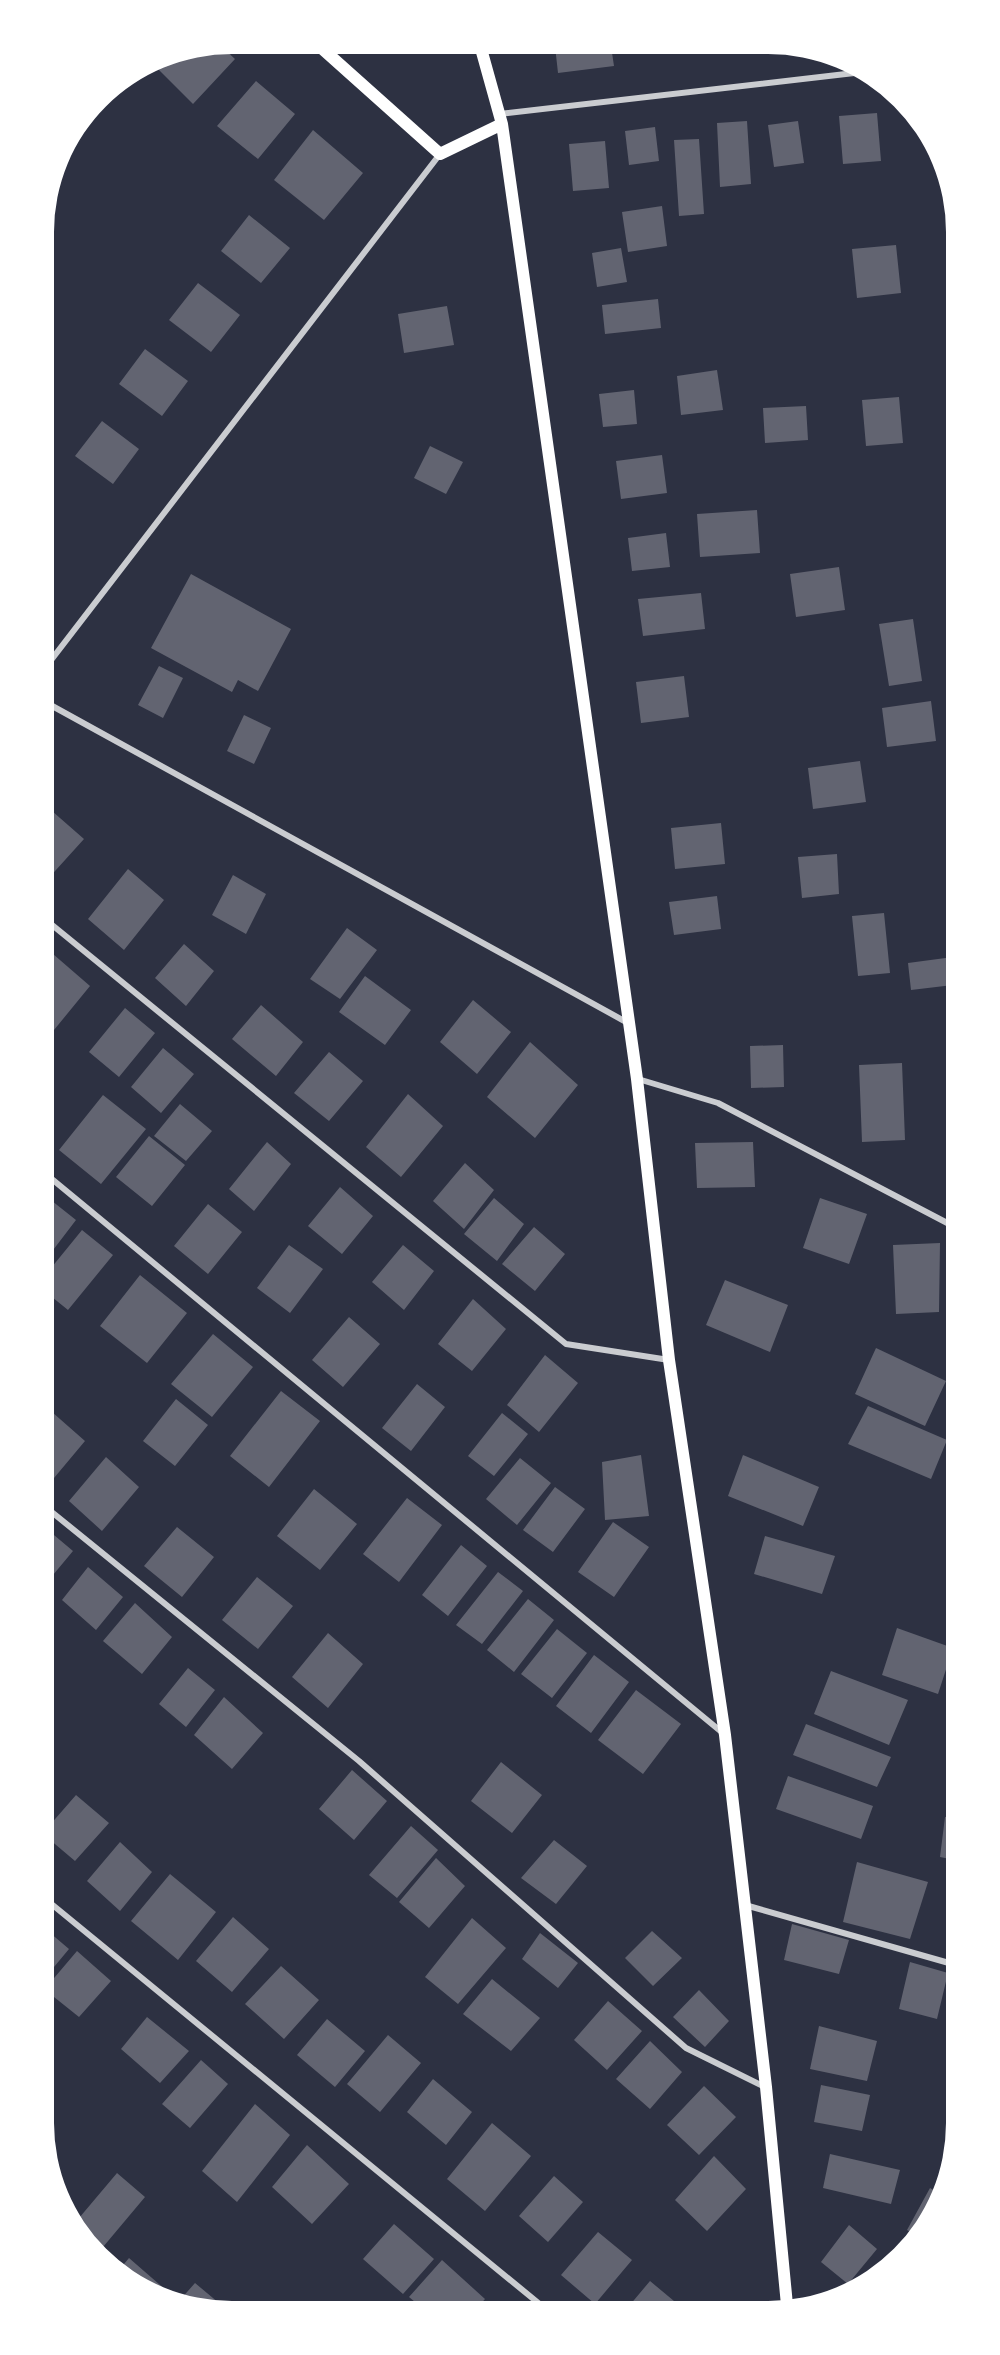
<svg xmlns="http://www.w3.org/2000/svg" width="1000" height="2355" font-family="Manrope,sans-serif">
  <rect width="100%" height="100%" fill="#2d3142"/>
  <!-- building -->
  <path fill="#626471" d="M221,46L235,59L193,104L159,70L173,55Z
    M555,46H611L614,66L558,73Z
    M256,81L295,114L258,159L217,126Z
    M877,113L881,161L843,164L839,116Z
    M747,121L751,184L720,187L717,123Z
    M798,121L804,163L774,167L768,125Z
    M655,127L659,161L629,165L625,131Z
    M313,130L363,173L324,220L274,180Z
    M699,139L704,214L679,216L674,140Z
    M605,141L609,188L573,191L569,144Z
    M662,206L667,246L628,252L622,212Z
    M249,215L290,248L261,283L221,251Z
    M896,245L901,293L857,298L852,249Z
    M621,248L627,282L597,287L592,253Z
    M198,283L240,315L211,352L169,320Z
    M658,299L661,328L605,334L602,305Z
    M447,306L454,345L404,353L398,314Z
    M145,349L188,381L162,416L119,384Z
    M717,370L723,410L681,415L677,376Z
    M634,390L637,424L603,427L599,394Z
    M899,397L903,443L866,446L862,400Z
    M806,406L808,440L765,443L763,408Z
    M102,421L139,449L113,484L75,456Z
    M430,446L463,462L446,494L414,478Z
    M662,455L667,493L621,499L616,461Z
    M757,510L760,553L700,557L697,514Z
    M666,533L670,567L632,571L628,538Z
    M839,567L845,610L796,617L790,574Z
    M191,574L291,629L258,691L238,680L232,692L151,648Z
    M701,593L705,629L643,636L638,599Z
    M913,619L922,681L889,686L879,624Z
    M159,666L183,678L163,718L138,705Z
    M684,676L689,717L641,723L636,682Z
    M931,701L936,741L887,747L882,708Z
    M244,715L271,728L254,764L227,751Z
    M860,761L866,802L813,809L808,768Z
    M52,811L84,839L46,881V819Z
    M721,823L725,864L675,869L671,828Z
    M837,854L839,894L802,898L798,857Z
    M128,869L164,900L124,950L88,919Z
    M233,875L266,894L246,934L212,915Z
    M717,896L721,929L674,935L669,902Z
    M884,913L890,973L858,976L852,916Z
    M347,928L377,950L340,999L310,979Z
    M184,944L214,971L186,1006L155,978Z
    M53,954L90,986L54,1030L46,1024V961Z
    M953,957V985L911,990L908,963Z
    M365,976L411,1010L385,1045L339,1012Z
    M473,1000L511,1032L477,1074L440,1042Z
    M261,1005L303,1042L276,1076L232,1039Z
    M125,1008L155,1033L119,1077L89,1052Z
    M530,1042L578,1085L535,1138L487,1097Z
    M783,1045L784,1087L751,1088L750,1046Z
    M163,1048L194,1074L161,1113L131,1087Z
    M329,1052L363,1081L329,1121L294,1093Z
    M902,1063L905,1140L862,1142L859,1065Z
    M408,1094L443,1126L401,1177L366,1147Z
    M103,1095L146,1129L101,1184L59,1150Z
    M180,1104L212,1131L186,1161L154,1136Z
    M149,1136L185,1165L152,1206L116,1177Z
    M267,1142L291,1164L254,1211L229,1189Z
    M753,1142L755,1187L697,1188L695,1143Z
    M465,1163L494,1190L464,1229L433,1201Z
    M340,1187L373,1216L342,1254L308,1226Z
    M47,1197L76,1220L47,1258Z
    M494,1198L524,1224L497,1261L464,1234Z
    M820,1198L867,1214L849,1264L803,1248Z
    M208,1204L242,1232L208,1274L174,1246Z
    M534,1227L565,1254L535,1291L502,1264Z
    M82,1230L113,1255L68,1310L47,1293V1273Z
    M940,1243L939,1312L896,1314L893,1245Z
    M289,1245L323,1269L290,1313L257,1288Z
    M403,1245L434,1271L404,1310L372,1282Z
    M140,1275L187,1313L147,1363L100,1326Z
    M725,1280L788,1305L770,1352L706,1325Z
    M473,1299L506,1329L472,1371L438,1344Z
    M349,1317L380,1344L343,1387L312,1360Z
    M213,1334L253,1367L212,1417L171,1384Z
    M949,1335H954V1402H952Z
    M876,1348L946,1381L925,1426L855,1394Z
    M545,1355L578,1383L539,1432L507,1405Z
    M417,1384L445,1407L411,1451L382,1428Z
    M281,1391L320,1421L269,1487L230,1456Z
    M176,1399L208,1425L175,1466L143,1441Z
    M868,1406L947,1440L931,1479L848,1444Z
    M52,1412L85,1441L49,1484L48,1417Z
    M502,1413L528,1434L494,1476L468,1456Z
    M641,1455L649,1516L605,1520L602,1462Z
    M743,1455L819,1487L803,1526L728,1496Z
    M106,1457L139,1487L102,1531L69,1501Z
    M520,1458L551,1483L517,1525L486,1499Z
    M555,1487L585,1509L553,1552L523,1530Z
    M314,1489L357,1524L320,1570L277,1536Z
    M407,1498L442,1525L399,1582L363,1554Z
    M613,1522L649,1547L614,1597L578,1572Z
    M177,1527L214,1557L182,1597L144,1566Z
    M48,1530L73,1551L48,1581Z
    M765,1536L835,1556L822,1594L754,1574Z
    M461,1545L487,1566L448,1616L422,1595Z
    M88,1567L123,1597L96,1630L62,1600Z
    M498,1572L523,1591L482,1644L456,1625Z
    M257,1577L293,1606L258,1649L222,1620Z
    M528,1599L554,1620L514,1672L487,1650Z
    M135,1603L172,1637L142,1674L103,1641Z
    M897,1628L953,1648L938,1694L882,1675Z
    M557,1629L587,1653L552,1698L521,1674Z
    M328,1633L363,1664L328,1708L292,1677Z
    M594,1655L629,1682L591,1733L556,1706Z
    M188,1668L215,1690L186,1727L159,1704Z
    M831,1671L908,1700L889,1745L814,1714Z
    M636,1690L681,1724L643,1774L598,1740Z
    M224,1697L263,1733L232,1769L194,1735Z
    M806,1724L891,1757L877,1787L793,1755Z
    M501,1762L542,1795L512,1833L471,1801Z
    M352,1770L387,1801L354,1840L319,1809Z
    M788,1776L873,1806L861,1839L776,1809Z
    M76,1795L109,1823L75,1861L49,1839V1826Z
    M945,1817L955,1818V1860L940,1857Z
    M411,1826L438,1850L397,1898L369,1875Z
    M554,1840L587,1866L556,1904L521,1878Z
    M120,1842L152,1872L120,1911L87,1881Z
    M436,1858L465,1886L429,1928L399,1902Z
    M857,1862L928,1882L910,1939L843,1922Z
    M170,1874L216,1912L178,1960L131,1921Z
    M233,1917L269,1949L232,1992L196,1961Z
    M472,1918L506,1948L458,2004L425,1977Z
    M792,1924L849,1940L839,1974L784,1960Z
    M652,1931L682,1958L653,1986L625,1958Z
    M49,1932L69,1949L49,1973Z
    M540,1933L578,1963L558,1988L522,1959Z
    M77,1951L111,1981L79,2017L49,1993V1984Z
    M910,1962L948,1973L937,2019L899,2009Z
    M281,1966L319,2000L284,2039L245,2004Z
    M492,1979L540,2018L511,2051L463,2014Z
    M699,1990L729,2021L705,2047L673,2017Z
    M608,2001L642,2031L607,2070L574,2040Z
    M147,2017L189,2051L160,2083L121,2049Z
    M327,2019L365,2051L335,2087L297,2055Z
    M819,2026L877,2041L867,2081L810,2069Z
    M388,2035L421,2063L380,2112L347,2084Z
    M650,2041L682,2072L650,2109L616,2079Z
    M201,2060L228,2084L190,2128L162,2104Z
    M433,2079L472,2112L446,2145L407,2112Z
    M821,2085L870,2095L862,2131L814,2122Z
    M704,2086L736,2117L699,2155L667,2125Z
    M255,2104L290,2135L237,2202L202,2171Z
    M492,2123L531,2156L485,2211L447,2179Z
    M307,2145L349,2184L312,2224L272,2187Z
    M830,2154L900,2170L891,2204L823,2188Z
    M714,2156L746,2189L707,2231L675,2200Z
    M117,2173L145,2197L98,2253L74,2224Z
    M554,2176L583,2202L548,2242L519,2216Z
    M930,2188L942,2195L917,2236L907,2230Z
    M394,2224L434,2259L403,2294L363,2259Z
    M849,2225L877,2249L848,2284L821,2262Z
    M598,2232L632,2260L595,2304L561,2275Z
    M129,2258L167,2291L165,2293L119,2270Z
    M442,2260L485,2299L478,2307H421L409,2297Z
    M650,2281L680,2306H629Z
    M195,2283L225,2308H196L180,2300Z"/>
  <g fill="none" stroke-linecap="round" stroke-linejoin="round">
    <!-- minor -->
    <path stroke="#caccd0" stroke-width="6" d="M500,114L863,72
      M45,668L440,154
      M45,702L628,1023
      M46,920L566,1344L669,1360
      M638,1079L718,1103L953,1226
      M47,1175L724,1734
      M48,1509L359,1761L686,2048L765,2087
      M49,1902L542,2306
      M745,1905L956,1965"/>
    <!-- secondary -->
    <path stroke="#fff" stroke-width="12" d="M317,44L440,154L502,124
      M480,45L502,124L637,1079L669,1360L725,1735L766,2087L787,2305"/>
  </g>
  <!-- crop -->
  <path d="M0 0H1000V2355H0ZM232 54H768A178 178 0 0 1 946 232V2123A178 178 0 0 1 768 2301H232A178 178 0 0 1 54 2123V232A178 178 0 0 1 232 54Z" fill="#fff" fill-rule="evenodd"/>
</svg>
